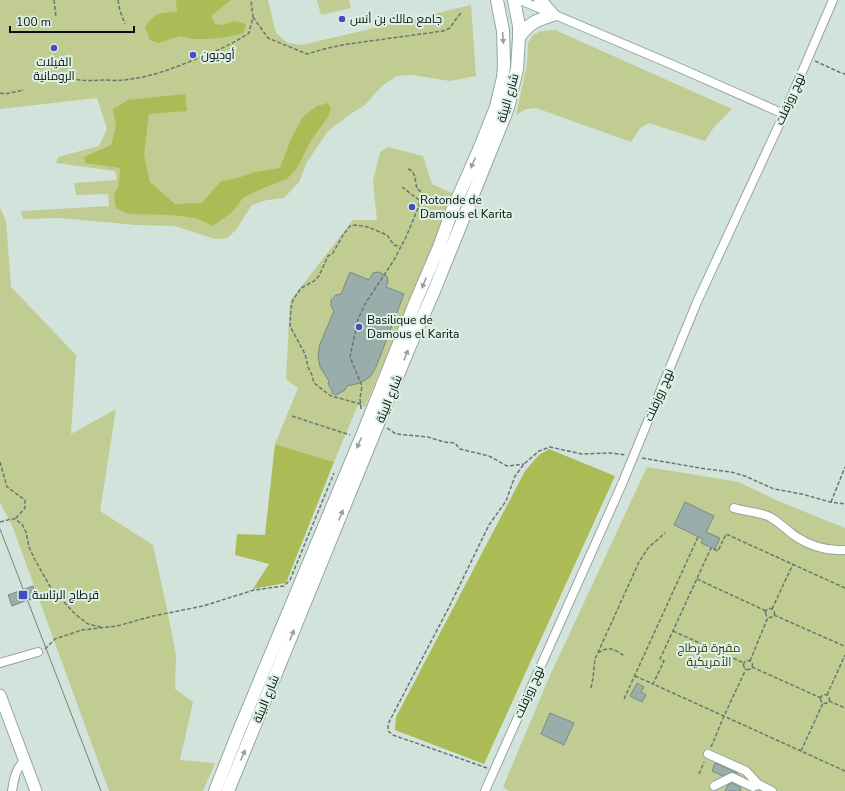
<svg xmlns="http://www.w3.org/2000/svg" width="845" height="791" font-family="'Nunito Sans',Cairo,sans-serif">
  <rect width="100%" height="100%" fill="#d1e3da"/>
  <!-- green -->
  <path fill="#c1cc92" d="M0,0H268L276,33L288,43L302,45L471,5L476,76L450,81L412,75L397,76L383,85L365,105L349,115L328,131L307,162L299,182L284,198L267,200L252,205L244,217L236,230L227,238L215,239L175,226L135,225L116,223L58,218L23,219L21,211L109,206L108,194L76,195L74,183L117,180L115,171L56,163L58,157L99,146L107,129L97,98L0,109Z
    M317,0H349L351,8L321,15Z
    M555,30L732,109L714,127L705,141L649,123L640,128L631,142L536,108L526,109L516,115L527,64L528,43L533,35L541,31Z
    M388,147L423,156L432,184L454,194L365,407L358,405L334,462L275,444L298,388L286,379L290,301L353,220H377L373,181L380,152Z
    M0,208L6,221L11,287L76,355L71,434L116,409L100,511L153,545L168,614L176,655L175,689L193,702L180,760L215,763L203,791H109L13,528L0,502Z
    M647,467L739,482L778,501L845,528V791H509L503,787L548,680Z"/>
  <!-- forest -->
  <path fill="#abbb55" d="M176,0H231L211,16L215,24L223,25L234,21L246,24L244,33L227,37L210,39H192L180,36L158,43L150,40L145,27C156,12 159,13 177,12Z
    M185,94L187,111L149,114L144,155L150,182L175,204L202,203L221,181L238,178L255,172L280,168L291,139L303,117L317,106L328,103L331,109L328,117L312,139L297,168L287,179L268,186L244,197L232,212L213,226L195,218L171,215L129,214L116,208L114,195L119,185L120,168L85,163L84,157L111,145L116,126L113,109L128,100Z
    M275,444L334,462L286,583L253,589L269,564L235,555L237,534L265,535Z
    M549,449L615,476L484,764L395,730L396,717L525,471L539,455Z"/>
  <!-- building -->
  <path fill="#99adaa" stroke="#778b88" d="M350,272L369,280L373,273L379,272L387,276L388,281L386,287L404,294L376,367L370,377L360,383L347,386L345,390L336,395L332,393V390L329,386L328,384L329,381L320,367L318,356L320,344L334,311L331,306V300L336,295L341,294Z
    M685,502L714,516L706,532L720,538L715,549L701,543L703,539L674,525Z
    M33,586L37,598L30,600V599L12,606L8,595Z
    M637,683L644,687L641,692L646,695L642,702L630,696Z
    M550,713L574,723L564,745L541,734Z
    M715,763L738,773L732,772L723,776L712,771Z
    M732,783L741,788L740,791H725L728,785Z"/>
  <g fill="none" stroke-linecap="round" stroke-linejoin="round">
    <defs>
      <path id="minor" d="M520,0L673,65L784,114
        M734,508C746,512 760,512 770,517C779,522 787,530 795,536C810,546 827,551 845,550
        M0,663L38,652
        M708,754L746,771L758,784L772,791
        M714,786L732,777L753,787L758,784
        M12,791C14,780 15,768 25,761
        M485,791L622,484L697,302L784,114L833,0"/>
      <path id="major" d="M0,695L36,791"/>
      <path id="highway" d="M519,38C528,23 537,20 553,15L540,0
        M215,791L240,728L363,433L415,303L439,247L452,211L478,152L496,107L503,78L504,65L503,31L497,0
        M228,791L409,348L434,291L508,108L517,69L519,38V26L514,0"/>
    </defs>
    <!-- minor casing -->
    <use href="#minor" stroke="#94a69c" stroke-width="10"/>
    <!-- major casing -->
    <use href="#major" stroke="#94a69c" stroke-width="13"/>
    <!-- highway casing -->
    <use href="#highway" stroke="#94a69c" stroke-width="14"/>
    <!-- path -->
    <path stroke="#6a7670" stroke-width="1.5" stroke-dasharray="4 2" stroke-linecap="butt" d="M54,0L56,17
      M118,0L120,11L125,24
      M253,17L268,38L307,54L328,48L348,44L443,31L450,28L456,19L462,12
      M815,61L839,72L845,74
      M59,75C77,81 87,81 105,80C111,80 117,81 123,80C147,78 169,70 191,61C212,53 231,45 249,33L253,17L251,0
      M0,93L5,94L24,90
      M408,169C416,171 415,181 417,189L422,192L419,200
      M361,404L331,396L314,383L312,375L308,367L305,354L290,326L291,308L293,300L301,288L314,281L319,276L328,256L333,253L343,235L350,226L356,225L368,227L387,235L394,245L401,247
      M361,409L360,398L362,386L350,357L358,319L365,304L394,260L406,237L419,206V200L402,187
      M292,416L350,435
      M387,428L396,434L428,437L444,442L455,443L460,449L489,456L507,466L524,464
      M642,458L706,469L731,472L745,476L774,489L802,494L830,502L845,504
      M0,462L7,487L25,500V508L15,519
      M831,502L845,467
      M0,522L11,519H15L22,524L26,532L29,547L35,560L51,588L75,614L88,624L101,627
      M697,579L766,611
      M845,588L726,534L718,551L711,548L660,659L664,661L653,684L845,771
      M765.5 613a4.5 4.5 0 1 1 9 0a4.5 4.5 0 1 1-9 0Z
      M772,609L793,564
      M774,615L844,646
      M673,631L744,663
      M45,649L55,639L82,630L117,626L153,616L203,606L254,590L284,586L290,580L334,473
      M598,653C610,645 614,650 625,656
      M743.5 665a4.5 4.5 0 1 1 9 0a4.5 4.5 0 1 1-9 0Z
      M750,661L768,617
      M752,667L821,698
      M635,676L653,684
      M591,688L593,678L595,659L639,562L648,548L665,533
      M820.5 699a4.5 4.5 0 1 1 9 0a4.5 4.5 0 1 1-9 0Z
      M827,695L845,655
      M624,699L698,537
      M829,701L845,708
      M711,747L724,716L746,669
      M801,751L823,703
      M487,768L393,735L388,731V724L448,609L489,525L506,501L515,476L524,464L539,451L550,447L582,454L610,453L626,455
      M699,774L704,762"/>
    <!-- minor -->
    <use href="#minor" stroke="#fff" stroke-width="8"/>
    <!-- major -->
    <use href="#major" stroke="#fff" stroke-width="11"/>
    <!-- highway -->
    <use href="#highway" stroke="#fff" stroke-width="12"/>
    <!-- tram -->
    <path stroke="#76827c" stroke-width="1" d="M0,529L101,791"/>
  </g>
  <!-- one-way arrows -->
  <defs><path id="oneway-solid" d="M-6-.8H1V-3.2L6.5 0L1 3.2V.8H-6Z"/></defs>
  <g fill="#9d9f9e">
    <use href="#oneway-solid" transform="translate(503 38) rotate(86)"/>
    <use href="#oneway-solid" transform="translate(473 163) rotate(114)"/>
    <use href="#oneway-solid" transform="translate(424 283) rotate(113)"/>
    <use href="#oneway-solid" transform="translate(406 355) rotate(-68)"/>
    <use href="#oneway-solid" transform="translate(359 443) rotate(113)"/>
    <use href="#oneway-solid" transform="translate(341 515) rotate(-68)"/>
    <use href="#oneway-solid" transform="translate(292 635) rotate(-68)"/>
    <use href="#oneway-solid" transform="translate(243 755) rotate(-67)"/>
  </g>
  <!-- markers -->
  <g fill="#454bc0" stroke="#def1e7" stroke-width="1.5">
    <circle cx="342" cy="19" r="4"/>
    <circle cx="54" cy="48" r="4"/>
    <circle cx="193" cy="55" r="4"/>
    <circle cx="412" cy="207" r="4"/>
    <circle cx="359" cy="327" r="4"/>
    <rect x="18" y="590" width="10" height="10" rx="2"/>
  </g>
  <g text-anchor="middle" stroke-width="4" stroke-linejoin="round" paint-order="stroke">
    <!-- poi labels -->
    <g font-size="12" fill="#0a100d" stroke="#def1e7" text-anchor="start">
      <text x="350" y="23">جامع مالك بن أنس</text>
      <text x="201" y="59">أوديون</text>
      <text x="54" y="66" text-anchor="middle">الفيلات<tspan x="54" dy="14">الرومانية</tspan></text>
      <text x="420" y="204">Rotonde de<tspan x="420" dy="14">Damous el Karita</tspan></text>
      <text x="367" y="324">Basilique de<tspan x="367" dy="14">Damous el Karita</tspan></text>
      <text x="32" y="599">قرطاج الرئاسة</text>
    </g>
    <!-- street labels -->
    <g font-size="12" fill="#0a100d" stroke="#def1e7">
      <text transform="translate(508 98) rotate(-74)" y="4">شارع البيئة</text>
      <text transform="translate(790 99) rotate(-66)" y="4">نهج روزفلت</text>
      <text transform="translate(659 395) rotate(-67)" y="4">نهج روزفلت</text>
      <text transform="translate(389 399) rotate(-68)" y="4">شارع البيئة</text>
      <text transform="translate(529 692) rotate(-66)" y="4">نهج روزفلت</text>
      <text transform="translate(266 699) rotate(-68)" y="4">شارع البيئة</text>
    </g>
    <!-- park labels -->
    <g font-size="12" fill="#343b10" stroke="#def1e7">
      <text x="709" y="652">مقبرة قرطاج<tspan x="709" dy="14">الأمريكية</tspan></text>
    </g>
  </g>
  <!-- scale -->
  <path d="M10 26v6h124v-6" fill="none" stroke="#0a100d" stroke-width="2"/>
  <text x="16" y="26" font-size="12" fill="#0a100d" stroke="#def1e7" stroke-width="3" paint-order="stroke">100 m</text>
</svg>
